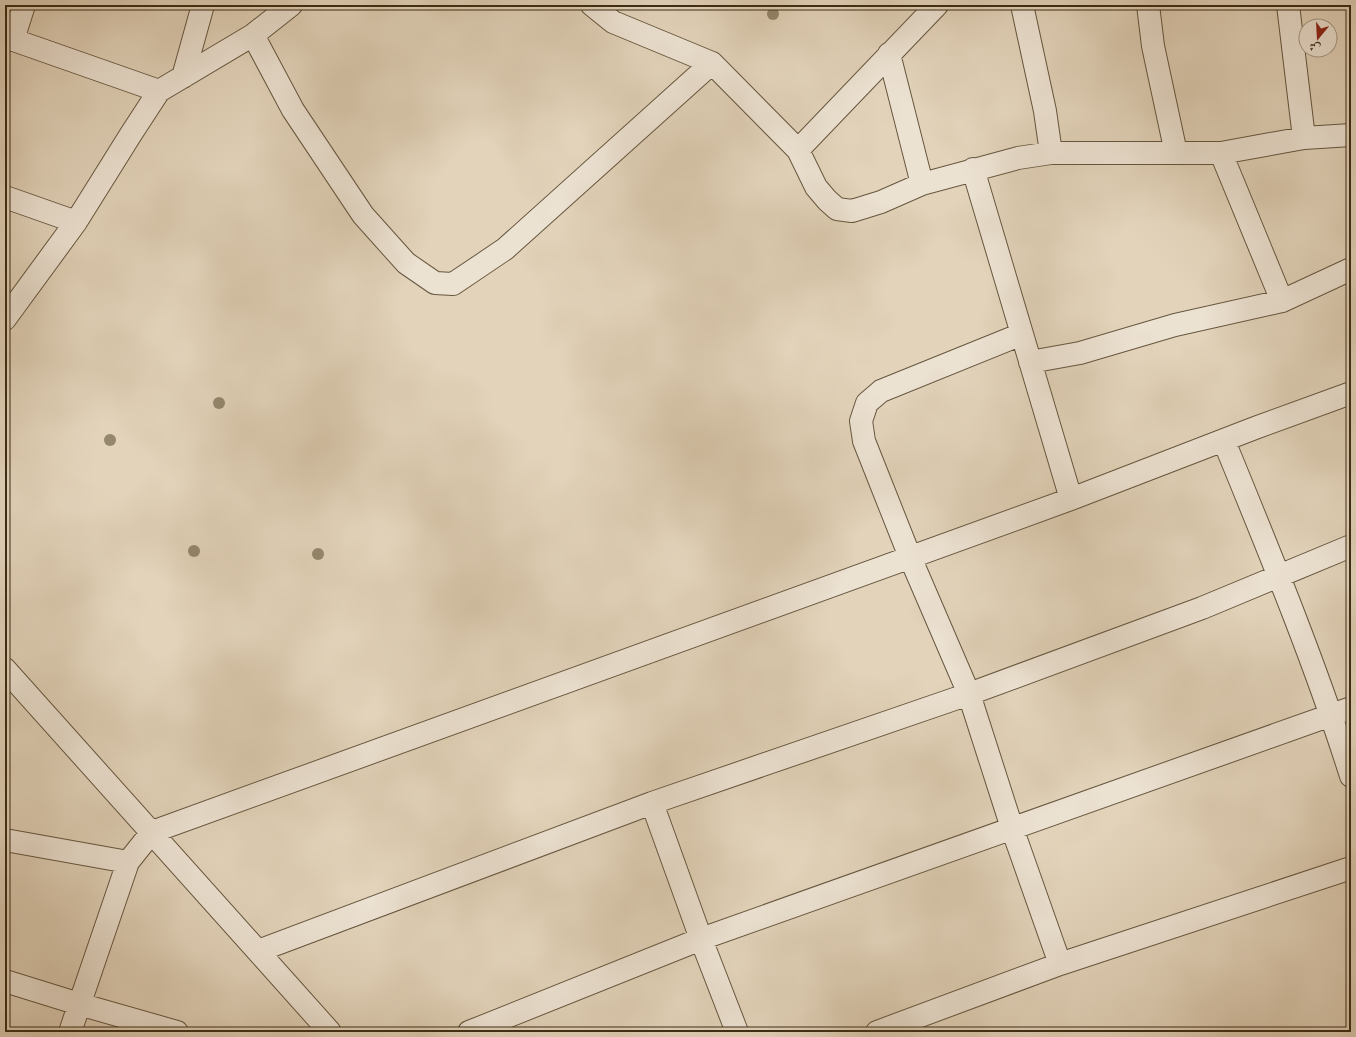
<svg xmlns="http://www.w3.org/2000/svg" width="1356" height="1037" font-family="'IM FELL English',Amiri,serif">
  <rect width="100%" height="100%" fill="#e2d3ba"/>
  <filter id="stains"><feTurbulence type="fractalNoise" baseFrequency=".005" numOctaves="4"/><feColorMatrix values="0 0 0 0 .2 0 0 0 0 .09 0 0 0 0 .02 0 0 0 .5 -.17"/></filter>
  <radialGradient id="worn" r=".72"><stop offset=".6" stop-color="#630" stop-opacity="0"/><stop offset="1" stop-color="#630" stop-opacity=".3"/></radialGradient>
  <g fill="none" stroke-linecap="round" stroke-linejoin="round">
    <defs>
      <path id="minor" d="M592,5L613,22L712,63L798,150L816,187L827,200L837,209L852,211L881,202L922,184L1018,158L1051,153H1221L1304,138L1351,135
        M1022,5L1045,111L1051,153
        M1148,5L1153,46L1176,153
        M1288,5L1304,138
        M253,35L293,110L363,215L406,263L435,283L453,284L505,249L712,63
        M5,37L159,91
        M13,40L24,5
        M889,54L922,184
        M183,77L203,5
        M798,150L937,5
        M1221,153L1282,301
        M973,169L1071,499
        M5,197L76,222
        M5,319L76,222L131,134L159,91L253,35L291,5
        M1022,334L881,391L867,403L861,421L864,441L910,557L969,694L1012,828L1060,964
        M1030,362L1080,353L1175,325L1282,301L1351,269
        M1224,441C1269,551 1315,662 1351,776
        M5,669L330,1032
        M652,803L701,939L737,1032
        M5,840L128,862
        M258,951L652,803L969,694L1202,608L1351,546
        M5,981L79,1004L177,1032
        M70,1032L128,862L152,832L1071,499L1255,428L1351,393
        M469,1032L701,939L1351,708
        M877,1032L1060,964L1351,868"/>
    </defs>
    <!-- minor casing -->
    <use href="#minor" stroke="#66563f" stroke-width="24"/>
    <!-- minor -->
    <use href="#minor" stroke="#ece2d2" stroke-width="22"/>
  </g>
  <!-- trees -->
  <g fill="#94876d">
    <circle cx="773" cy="14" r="6"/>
    <circle cx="219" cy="403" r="6"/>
    <circle cx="110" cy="440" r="6"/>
    <circle cx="194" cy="551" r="6"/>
    <circle cx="318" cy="554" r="6"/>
  </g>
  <!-- margin -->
  <rect width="1356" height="1037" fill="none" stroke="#e2d3ba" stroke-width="20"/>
  <rect x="6" y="6" width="1344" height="1025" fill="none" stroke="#3c2c16" stroke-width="2"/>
  <rect x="10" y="10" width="1336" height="1017" fill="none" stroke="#3c2c16"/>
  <!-- north arrow -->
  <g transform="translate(1318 38) rotate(198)"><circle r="19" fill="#ece2d2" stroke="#a69987"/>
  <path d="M0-3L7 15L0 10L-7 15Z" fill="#8f2418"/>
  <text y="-6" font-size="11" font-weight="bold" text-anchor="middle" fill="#3c2c16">ش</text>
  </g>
  <rect width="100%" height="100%" filter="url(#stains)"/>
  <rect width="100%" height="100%" fill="url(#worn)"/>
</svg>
